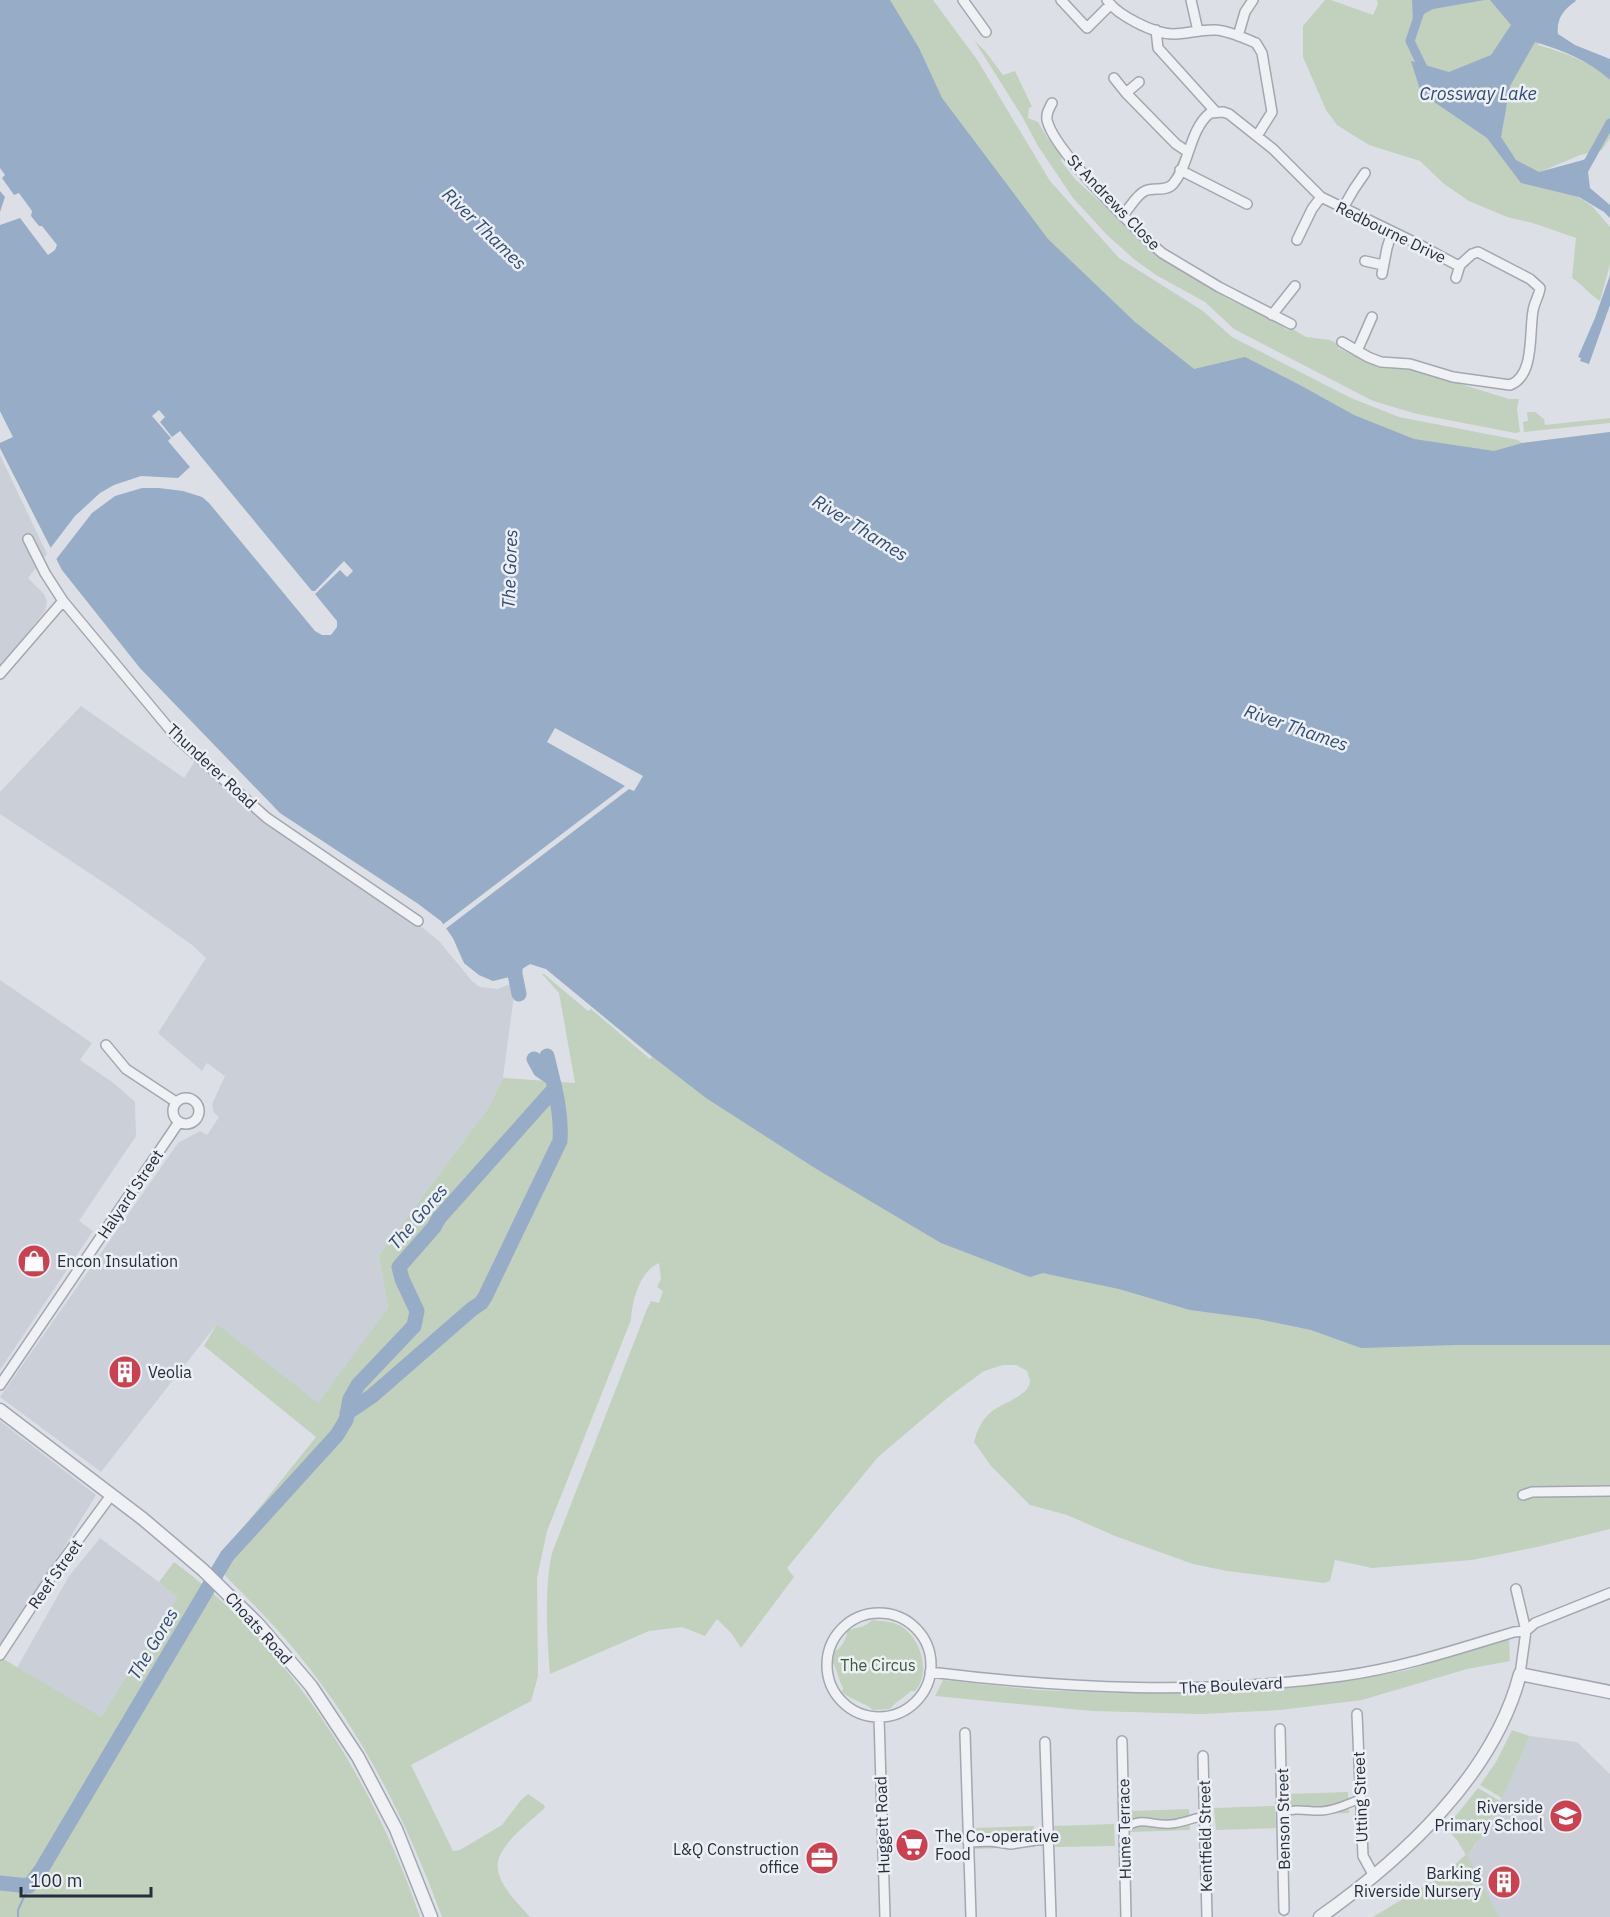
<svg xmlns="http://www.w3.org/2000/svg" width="1610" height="1917" font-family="'IBM Plex Sans',sans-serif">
  <rect width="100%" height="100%" fill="#dce0e6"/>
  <!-- built -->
  <path fill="#cbcfd8" d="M0,455L47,554L28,578L44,594L47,602L45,611L0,667Z
    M81,706L184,778L195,761L206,772L216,762L267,818L413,920L439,941L472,981L480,987L497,989L511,984L514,995L503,1078L489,1107L379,1255L388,1308L318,1404L217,1324L101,1472L0,1397L178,1143L200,1131L207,1135L219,1117L214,1113L212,1104L225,1076L207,1063L202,1071L158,1033L206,958L192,945L112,888L0,814V792Z
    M0,980L92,1043L80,1060L115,1084L135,1102L136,1136L79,1221L93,1231L0,1370Z
    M0,1421L96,1495L0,1653Z
    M100,1538L179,1597L101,1717L0,1690L18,1666L69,1576Z
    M1530,1736L1577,1742L1610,1774V1917H1373L1443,1875L1475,1846L1495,1812Z"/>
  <!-- green -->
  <path fill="#c2d0be" d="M697,0H933L978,61L1050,181L1119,258L1203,311L1232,337L1351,398L1399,417L1518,440L1522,443L1610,432L1550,473L1202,393Z
    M1325,0H1331L1373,15L1378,4L1377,0H1562L1557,13L1538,45C1565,53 1590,61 1610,80V138L1602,150L1580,155L1540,172L1592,206L1610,227V264L1600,301C1589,294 1582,284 1572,278L1576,238L1533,223L1507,217L1469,201L1444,184L1420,161L1369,145L1337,125L1326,110L1303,57V26Z
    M974,40L985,51L1003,75L1015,71L1032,107L1029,108L1028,118L1038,122L1047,137L1062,157L1061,161L1075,179L1160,257L1230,300L1261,313L1288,330L1291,328L1306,337L1330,340L1338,344V348L1380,368L1415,370L1509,399H1519L1517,409L1520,432L1515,433L1417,414L1373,401L1234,329L1205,302L1156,275L1135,260L1108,236L1073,198L1038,146L1023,118Z
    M0,244L1610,1118V1529L1537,1547L1472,1560L1372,1568L1335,1560L1330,1581L1324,1583L1227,1571L1193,1564L1115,1536L1067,1515L1030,1505L991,1466L974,1442C977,1431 981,1421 990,1413C999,1404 1030,1396 1030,1381C1029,1377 1028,1374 1027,1371L1016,1365H1003L984,1371L950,1396L878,1457L787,1568L794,1577L741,1648L732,1634L717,1619L705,1636L682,1627L649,1631L550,1674C547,1638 544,1589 552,1553L647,1309L651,1301L659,1303L663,1291L657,1287L661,1279L659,1263C640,1271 632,1300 631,1320L547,1531L537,1578L538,1676L531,1701L411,1765L453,1851L460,1850L502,1825L521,1800L528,1794L544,1805L545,1808C530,1822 493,1848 498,1870C501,1888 519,1904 530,1917H442C407,1822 363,1733 298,1654C272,1622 242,1593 214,1564L316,1437L204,1346L217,1324L318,1403L388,1308L379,1255L489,1107L503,1078L575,1083L559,993L542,974H544L588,1011L591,1009L650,1059L652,1057L546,969L530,964L509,977L493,981L479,975L464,963L453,938L441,921L417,903L280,813L140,668L62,570L0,448V443L13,437L0,411Z
    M1527,412H1535L1544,419L1545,425L1610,418V423L1524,432L1523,422L1528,421Z
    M174,1562C291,1647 374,1783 420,1917H0V1657L101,1717L178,1597L159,1582Z
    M872,1620C881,1621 891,1621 899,1625C920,1636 932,1672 915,1691H911C904,1698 895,1702 890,1709L873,1710C865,1702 850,1700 842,1692L843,1688C838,1680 838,1669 832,1662L835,1651C841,1649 847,1638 847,1632L848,1630C856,1628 866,1627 872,1620Z
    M1509,1638L1510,1661L1467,1669L1362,1700L1280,1710L1201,1714L1092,1711L935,1696L943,1680L1037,1690L1121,1693L1201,1692L1286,1688L1353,1680L1408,1670Z
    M1512,1730L1530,1736L1502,1798L1480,1785L1496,1762Z
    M1478,1788L1500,1801L1482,1836L1467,1855L1499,1917H1373L1443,1875L1466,1855L1457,1840L1446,1828Z
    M1348,1792L1349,1813L1289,1815L1287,1794Z
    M1275,1806L1276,1828L1216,1830L1214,1808Z
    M1189,1809L1190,1830L1130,1832L1129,1811Z
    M1114,1824L1115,1846L1055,1847L1054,1826Z
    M1034,1826L1035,1847L975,1849L974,1828Z"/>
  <!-- water -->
  <path fill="#97acc7" d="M0,0H890L919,48L942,98L1048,239L1135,322L1194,369L1245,357L1298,384L1354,415L1414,439L1494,451L1522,443L1610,432V1345H1456L1361,1348L1311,1330L1258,1319L1190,1310L1119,1289L1066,1278L1043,1273L1030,1277L941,1243L818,1170L706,1098L653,1057L546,969L530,964L509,977L493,981L479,975L464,963L453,938L441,921L417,903L280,813L140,668L62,570L0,448V443L13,437L0,411Z
    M1412,0H1485L1433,9L1413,20Z
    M1490,0H1575L1576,1C1564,9 1556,19 1558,34L1575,45L1610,59V80C1589,61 1563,50 1535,42L1510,86L1501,137L1516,160L1539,172L1594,157L1588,172L1590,188L1610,205V218L1604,212L1579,197L1521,183L1487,138L1421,93L1411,61L1449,72L1491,55L1511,25Z
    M1610,275V305L1589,364L1580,361L1581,358L1578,357L1595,318Z"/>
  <!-- pier -->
  <path fill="#dce0e6" d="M0,168L5,175L2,178L14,195L19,193L32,211L31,216L39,226H42L57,245L55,250L48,255L20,218L0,225V212L5,197L0,191Z
    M159,410L165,417L160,422L172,437L180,431L312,591H315L344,561L353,571L347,577L340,570L315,594L337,621V627L331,635H322L315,631L209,503L202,497L183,491L159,488H142L115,496L92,513L54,562L49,550L75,516L100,493L114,485L141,476L178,478L190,467L168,441L171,438L152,416Z
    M555,728L643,776L634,791L629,789L444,930L441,926L625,786L547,742Z"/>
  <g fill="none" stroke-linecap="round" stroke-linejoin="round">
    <!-- stream -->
    <path stroke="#97acc7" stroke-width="2" d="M18,1917V1910L29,1886"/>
    <!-- canal -->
    <path stroke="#97acc7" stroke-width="9" d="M1421,8L1410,41L1424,70
      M1585,168L1610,123"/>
    <!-- river -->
    <path stroke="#97acc7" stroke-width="15" d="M515,955V974L519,994
      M534,1059L540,1070L552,1078
      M347,1413L372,1396L472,1309L481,1303L485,1297L560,1141C562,1112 554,1085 547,1056
      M0,1883L29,1886L41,1870L227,1556L337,1435L346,1420L350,1399L358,1385L414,1326L417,1311L402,1279L399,1267L434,1227L439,1218L555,1088"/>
    <defs>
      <path id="pedestrian" d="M1283,1813C1297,1807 1308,1812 1322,1811C1336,1810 1347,1804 1360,1799
        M1124,1829C1141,1815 1151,1826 1171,1824C1183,1823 1193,1818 1205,1816"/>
      <path id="minor" d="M963,0L986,32
        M1061,0L1087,28L1110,5
        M1107,0C1117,15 1154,34 1173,34C1187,34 1201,29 1216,30C1229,31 1244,38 1256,43L1262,53L1272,112L1257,136
        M1191,0L1198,31
        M1156,30L1158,48L1215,111
        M1238,36L1245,12L1253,0
        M1114,78L1126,93
        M1139,82L1126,93L1176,144L1188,152
        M1052,103C1049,109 1046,113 1047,120C1054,151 1128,221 1153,245L1162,253L1219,287L1291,324
        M1180,170L1247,204
        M1343,208L1354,189L1365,173
        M1123,215C1130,208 1136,195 1145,191C1154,187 1166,192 1173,184C1190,164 1189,130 1210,113L1223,112L1229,114L1273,149L1321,197L1418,244L1455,264L1460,265L1472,254L1478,252L1530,279L1540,288C1539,296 1534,303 1533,311C1529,332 1535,376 1510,385L1453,377L1410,364L1381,362L1368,357L1342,342
        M1297,240L1312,209L1321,197
        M1365,261L1383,265
        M1382,274L1387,248L1392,232
        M1456,278L1460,265
        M1272,315L1295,286
        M1357,351L1372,317
        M28,539L45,573L63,601L177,738L267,818L418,921
        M0,674L63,601
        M106,1045L126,1069L176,1102
        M173 1111a13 13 0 1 1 26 0a13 13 0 1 1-26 0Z
        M0,1385L179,1122
        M1523,1495L1532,1492L1610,1491
        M1516,1589L1526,1631L1520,1674
        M827 1665a52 52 0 1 1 104 0a52 52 0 1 1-104 0Z
        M1526,1631L1535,1623L1610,1593
        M0,1655L53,1574L112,1494
        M930,1672C1067,1689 1205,1695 1342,1676C1401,1668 1458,1649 1514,1632L1526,1631
        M1357,1714L1363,1856L1374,1876
        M879,1717L885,1917
        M1280,1729L1284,1910
        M965,1733L971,1917
        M1122,1741L1126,1917
        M1045,1742L1051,1917
        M1203,1756L1207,1917
        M968,1842L991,1841L1011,1844L1049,1838"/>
      <path id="tertiary" d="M0,1410L143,1519L203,1570L258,1624L311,1686L358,1757L396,1829L431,1917
        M1320,1917C1402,1859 1494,1775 1520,1674L1610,1692"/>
    </defs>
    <!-- pedestrian casing -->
    <use href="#pedestrian" stroke="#a2a7b0" stroke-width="10"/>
    <!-- minor casing -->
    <use href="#minor" stroke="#a2a7b0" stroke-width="12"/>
    <!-- tertiary casing -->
    <use href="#tertiary" stroke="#a2a7b0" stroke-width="15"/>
    <!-- pedestrian -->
    <use href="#pedestrian" stroke="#eff1f5" stroke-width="7"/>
    <!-- minor -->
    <use href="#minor" stroke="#eff1f5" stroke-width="9"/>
    <!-- tertiary -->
    <use href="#tertiary" stroke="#eff1f5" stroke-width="12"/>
  </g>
  <!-- icons -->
  <defs>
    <symbol id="shop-disc" viewBox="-11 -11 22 22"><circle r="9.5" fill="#cc4150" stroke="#eceff4"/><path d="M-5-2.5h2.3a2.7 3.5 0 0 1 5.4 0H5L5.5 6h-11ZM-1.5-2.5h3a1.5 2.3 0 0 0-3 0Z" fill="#fff"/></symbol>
    <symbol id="building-disc" viewBox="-11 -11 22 22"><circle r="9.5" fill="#cc4150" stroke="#eceff4"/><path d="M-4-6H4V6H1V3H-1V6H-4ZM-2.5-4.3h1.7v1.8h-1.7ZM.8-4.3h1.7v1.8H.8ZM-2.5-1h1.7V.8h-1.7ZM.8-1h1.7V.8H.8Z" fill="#fff"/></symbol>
    <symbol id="school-disc" viewBox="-11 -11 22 22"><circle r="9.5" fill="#cc4150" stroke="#eceff4"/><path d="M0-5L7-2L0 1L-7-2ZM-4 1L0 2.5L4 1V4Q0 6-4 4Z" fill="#fff"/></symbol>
    <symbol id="supermarket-disc" viewBox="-11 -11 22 22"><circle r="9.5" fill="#cc4150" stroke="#eceff4"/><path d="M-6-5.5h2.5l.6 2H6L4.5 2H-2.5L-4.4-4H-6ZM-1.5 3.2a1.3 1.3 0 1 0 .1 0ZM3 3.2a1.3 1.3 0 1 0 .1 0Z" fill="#fff"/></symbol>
    <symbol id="office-disc" viewBox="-11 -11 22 22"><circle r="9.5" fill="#cc4150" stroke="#eceff4"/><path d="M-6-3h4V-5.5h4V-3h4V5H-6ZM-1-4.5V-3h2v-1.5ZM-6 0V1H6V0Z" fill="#fff"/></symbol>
  </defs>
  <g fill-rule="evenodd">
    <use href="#shop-disc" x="15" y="1242" width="38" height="38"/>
    <use href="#building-disc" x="106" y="1353" width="38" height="38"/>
    <use href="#school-disc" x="1547" y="1797" width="38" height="38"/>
    <use href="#supermarket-disc" x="893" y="1826" width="38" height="38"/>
    <use href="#office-disc" x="803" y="1839" width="38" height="38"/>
    <use href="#building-disc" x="1485" y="1863" width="38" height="38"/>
  </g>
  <g text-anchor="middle" stroke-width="5" stroke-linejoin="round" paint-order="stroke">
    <!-- street labels -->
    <g font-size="16" fill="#262e3d" stroke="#eceff4">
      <text transform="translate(1114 202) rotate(46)" y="6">St Andrews Close</text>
      <text transform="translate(1391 232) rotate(26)" y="6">Redbourne Drive</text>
      <text transform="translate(212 766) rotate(43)" y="6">Thunderer Road</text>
      <text transform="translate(130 1194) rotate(-56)" y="6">Halyard Street</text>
      <text transform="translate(55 1574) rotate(-55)" y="6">Reef Street</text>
      <text transform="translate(259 1628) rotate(48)" y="6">Choats Road</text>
      <text transform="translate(1231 1685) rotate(-3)" y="6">The Boulevard</text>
      <text transform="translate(1360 1797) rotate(-92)" y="6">Utting Street</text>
      <text transform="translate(1283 1819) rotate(-91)" y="6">Benson Street</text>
      <text transform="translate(882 1825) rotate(-92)" y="6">Huggett Road</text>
      <text transform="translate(1124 1829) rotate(-91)" y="6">Hume Terrace</text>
      <text transform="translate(1205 1836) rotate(-91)" y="6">Kentfield Street</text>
    </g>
    <!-- poi labels -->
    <g font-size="16" fill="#262e3d" stroke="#eceff4" text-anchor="start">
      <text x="57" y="1267">Encon Insulation</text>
      <text x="148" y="1378">Veolia</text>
      <text x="1543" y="1813" text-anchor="end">Riverside<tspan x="1543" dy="18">Primary School</tspan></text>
      <text x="935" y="1842">The Co-operative<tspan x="935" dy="18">Food</tspan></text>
      <text x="799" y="1855" text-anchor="end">L&amp;Q Construction<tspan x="799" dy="18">office</tspan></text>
      <text x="1481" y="1879" text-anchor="end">Barking<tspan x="1481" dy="18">Riverside Nursery</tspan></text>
    </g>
    <!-- park labels -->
    <g font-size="16" fill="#395834" stroke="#eceff4">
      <text x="878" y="1671">The Circus</text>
    </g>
    <!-- water labels -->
    <g font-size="18" font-style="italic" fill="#314b70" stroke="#eceff4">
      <text x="1478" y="100">Crossway Lake</text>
      <text transform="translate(484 229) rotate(44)" y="6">River Thames</text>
      <text transform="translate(860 528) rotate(32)" y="6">River Thames</text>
      <text transform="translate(510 569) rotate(-88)" y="6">The Gores</text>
      <text transform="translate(1296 728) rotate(19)" y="6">River Thames</text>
      <text transform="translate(418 1217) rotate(-49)" y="6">The Gores</text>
      <text transform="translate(153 1644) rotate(-59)" y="6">The Gores</text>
    </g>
  </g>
  <!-- scale -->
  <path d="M21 1887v9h130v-9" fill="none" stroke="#262e3d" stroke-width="3"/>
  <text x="30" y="1887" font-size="18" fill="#262e3d" stroke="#eceff4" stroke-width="4.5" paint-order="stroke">100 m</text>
</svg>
